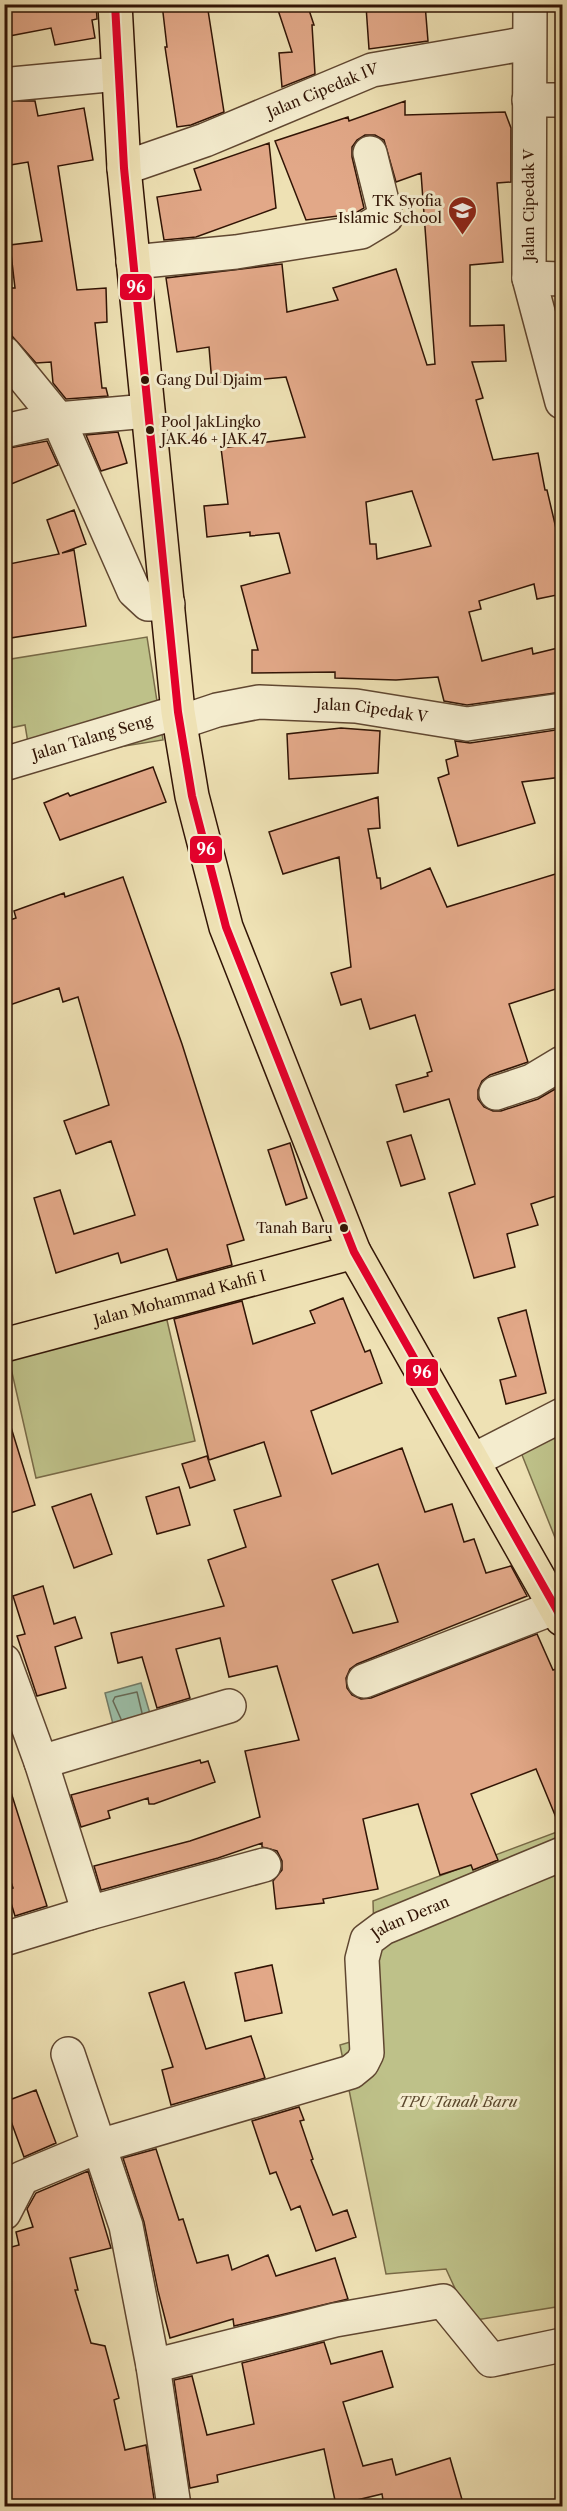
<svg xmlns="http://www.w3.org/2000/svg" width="567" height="2511" font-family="'Libre Caslon Text',serif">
  <rect width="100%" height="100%" fill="#eee1b4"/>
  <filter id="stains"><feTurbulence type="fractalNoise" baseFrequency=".00333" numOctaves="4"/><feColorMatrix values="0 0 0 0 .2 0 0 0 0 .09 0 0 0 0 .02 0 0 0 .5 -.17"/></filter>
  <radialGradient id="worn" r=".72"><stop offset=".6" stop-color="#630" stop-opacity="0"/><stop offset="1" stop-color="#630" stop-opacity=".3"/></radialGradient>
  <!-- green -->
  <path fill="#bec189" stroke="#786a47" stroke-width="1.5" d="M147,637L163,740L31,761L25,725L5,729V660Z
    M163,1303L195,1441L36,1478L5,1342Z
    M562,1427V1555L518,1445Z
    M562,1830V2306L470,2321L446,2269L386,2274L340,2045L377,2034L373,1901Z"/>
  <!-- water -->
  <path fill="#9bbea7" stroke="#717a66" stroke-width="1.5" d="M141,1683L151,1717L114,1728L105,1693Z"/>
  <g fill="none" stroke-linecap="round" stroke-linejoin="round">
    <!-- shore -->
    <path stroke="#666956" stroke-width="1.5" d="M121,1719L113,1701L115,1697L137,1692L142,1713"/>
  </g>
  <!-- building -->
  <path fill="#e2a888" stroke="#311405" stroke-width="1.5" fill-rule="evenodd" d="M4,4H96L97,19L92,20L95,38L55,45L51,28L4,37Z
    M162,4H207L224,112L191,125L177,127L165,47H167Z
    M276,4H307L314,25H312L315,74L282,87L279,53L292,52Z
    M391,4H425L428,41L369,49L366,6Z
    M4,101H35L38,116L84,108L93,160L58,166L77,290L106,288L107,322L95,323L102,388H106L108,396L66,399L53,383L51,362L36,363L12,336L11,327H4V288H15L10,245L42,241L28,162L4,166Z
    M405,101V115L505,112L511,128V182L497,183L503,262L470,265V326L504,325L506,361L472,362L483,398L476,400L493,460L538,453L545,490H547L562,554V594L537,599L534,584L479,601L481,609L469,612L482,661L532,648L533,654L562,647V692L467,705L444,701L438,677L396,680L335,678V672L252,673V650H258L241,586L290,573L279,533L250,536V532L207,537L204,506L228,504L221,448L305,437L286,377L212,384L209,347L177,352L166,278L282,264L287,312L338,300L333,288L396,269L427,365L435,364L421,173L396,182L384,140L375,135H365L357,140L352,147V157L364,208L354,214L306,220L275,141L348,117L349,121ZM412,491L431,546L377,559L376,544H370L366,502Z
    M269,143L276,208L196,237L164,240L157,197L201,190L194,169Z
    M118,432L127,463L101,471L86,435Z
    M47,441L58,465L4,487V449Z
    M74,510L86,544L62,553L74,550L86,626L4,639V565L59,554L47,520Z
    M341,728L380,731L378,773L289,779L287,734Z
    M562,729V777L522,782L535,823L458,846L438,778L449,774L446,760L458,756L455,741L470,743Z
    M153,767L166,802L60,840L44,803L68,793L70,796Z
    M378,797L380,828L368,829L377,878H380L381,889L430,868L447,907L562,872V987L509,1004L528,1062L490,1075L482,1081L478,1090V1099L484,1107L493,1111H501L538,1099L562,1085V1194L531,1204L538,1225L507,1234L515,1267L474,1278L449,1193L475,1184L449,1099L404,1112L396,1085L428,1076L427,1073L432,1071L415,1015L370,1029L361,999L341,1005L331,973L351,967L339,857L283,874L269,832Z
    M123,877L182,1044L244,1240L227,1245L232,1265L177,1280L167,1249L121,1263L118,1253L56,1273L34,1198L60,1190L74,1234L135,1215L111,1141L76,1154L64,1121L109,1105L78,997L63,1002L59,988L4,1007V922L16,918L14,911L64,893L65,897Z
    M411,1135L425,1179L401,1186L387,1142Z
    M290,1143L307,1198L286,1205L268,1150Z
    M343,1298L365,1352L370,1350L382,1383L311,1411L332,1474L402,1448L425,1512L452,1504L464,1542L474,1539L486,1573L511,1566L527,1596L357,1664L350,1669L346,1678L347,1688L352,1695L361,1699L371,1698L537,1634L553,1670L562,1667V1832L536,1769L471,1794L498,1860L473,1870L471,1865L440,1875L418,1804L363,1819L378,1889L323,1899L324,1903L276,1909L273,1881L282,1870V1861L277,1851L262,1847V1843L218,1858L101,1890L94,1866L190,1841L260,1817L245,1751L299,1740L277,1666L229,1677L220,1638L176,1649L190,1698L157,1708L142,1657L118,1663L111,1633L224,1606L208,1560L246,1547L234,1510L281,1496L264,1442L209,1460L174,1319L242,1301L253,1344L315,1323L310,1311ZM378,1564L398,1622L353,1633L332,1580Z
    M526,1310L546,1393L506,1404L500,1380L516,1376L498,1318Z
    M10,1424L35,1505L4,1515V1425Z
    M207,1456L215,1480L190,1488L182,1464Z
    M179,1487L190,1525L157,1534L146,1497Z
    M91,1494L112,1554L74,1568L52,1507Z
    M43,1586L54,1624L75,1617L82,1638L55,1647L66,1688L37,1696L17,1636L25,1634L13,1596Z
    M200,1760L201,1763L208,1761L215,1782L154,1804H149L148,1798L108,1811L110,1818L81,1827L71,1795Z
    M9,1786L47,1906L15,1916L7,1890L13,1888L4,1861V1787Z
    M272,1965L282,2013L245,2021L235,1973Z
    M184,1982L206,2049L251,2036L265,2078L171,2105L162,2070L173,2067L149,1993Z
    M36,2090L56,2143L24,2157L4,2102Z
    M299,2107L304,2120L300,2121L313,2159L311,2160L333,2215L347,2210L356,2237L316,2251L300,2206L291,2210L276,2172L270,2174L252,2121Z
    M156,2149L179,2220L183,2219L197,2263L228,2255L232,2270L268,2255L276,2276L335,2258L348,2299L234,2326L233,2319L170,2338L158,2291L144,2222L123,2158Z
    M88,2171L111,2248L70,2258L78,2290H75L91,2343L105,2346L119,2398L114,2400L125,2450L146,2445L155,2506H4V2249L19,2245L16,2232L33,2227L27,2209L36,2193Z
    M324,2342L331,2364L382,2351L393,2387L343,2402L363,2466L392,2459L396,2475L450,2458L463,2503L451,2506H384L382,2494L336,2505L324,2449L217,2475L218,2482L190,2488L174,2380L192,2376L207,2435L254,2424L242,2363Z"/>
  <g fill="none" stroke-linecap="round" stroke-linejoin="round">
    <defs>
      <g id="minor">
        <path d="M530,4L529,278L562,402"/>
        <path d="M12,84L118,74"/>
        <path d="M529,100H562"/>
        <path id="s1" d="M124,168L205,140L372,70L529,43"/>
        <path d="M133,262L236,252L361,232L386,217L370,153"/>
        <path d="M529,278L562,279"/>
        <path d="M4,353L58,419L134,591L148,604H168"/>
        <path d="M4,431L58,419L147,411"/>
        <path id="s2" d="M181,722L217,710L259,702L356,706L467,724L562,710"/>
        <path id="s3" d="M4,764L178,712"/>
        <path d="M496,1093L532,1081L562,1063"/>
        <path d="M474,1460L562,1415"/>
        <path d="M4,1661L41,1762L89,1913L264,1865"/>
        <path d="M364,1681L556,1607"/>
        <path d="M41,1762L229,1706"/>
        <path d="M4,1939L89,1913"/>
        <path d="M68,2054L126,2226L153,2366L174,2506"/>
        <path id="s4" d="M4,2213L22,2178L99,2146L351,2072L362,2063L367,2053L362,1959L367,1940L383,1928L562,1854"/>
        <path d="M153,2366L335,2320L443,2301L491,2360L562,2345"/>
      </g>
      <g id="major">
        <path d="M115,4L124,168L178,712L192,796L226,927L354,1252L562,1619"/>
        <path id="s5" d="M4,1345L354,1252"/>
      </g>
    </defs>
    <!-- minor casing -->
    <use href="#minor" stroke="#604731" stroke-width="36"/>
    <!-- major casing -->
    <use href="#major" stroke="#311405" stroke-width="36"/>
    <!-- minor -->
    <use href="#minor" stroke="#f4ecce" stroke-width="33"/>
    <!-- major -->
    <use href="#major" stroke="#eee1b4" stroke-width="33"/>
    <defs>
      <path id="bus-1" d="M115,4L124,168L178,712L192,796L226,927L354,1252L562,1619"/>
    </defs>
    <!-- bus-1 casing -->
    <use href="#bus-1" stroke="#f4ecce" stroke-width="12"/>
    <!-- bus-1 -->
    <use href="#bus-1" stroke="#e4002b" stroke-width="8"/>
  </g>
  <!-- icons -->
  <defs>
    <symbol id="school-pin" viewBox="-11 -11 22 30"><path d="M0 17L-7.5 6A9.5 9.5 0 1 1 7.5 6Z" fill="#8f2418" stroke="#f4ecce"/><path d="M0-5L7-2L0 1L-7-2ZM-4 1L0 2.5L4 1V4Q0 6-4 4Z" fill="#fff"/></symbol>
  </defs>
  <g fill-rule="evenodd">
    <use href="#school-pin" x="446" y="194" width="33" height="45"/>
  </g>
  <!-- markers -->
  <g fill="#311405" stroke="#f4ecce" stroke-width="2">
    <circle cx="145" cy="380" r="5"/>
    <circle cx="150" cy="430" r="5"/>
    <circle cx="344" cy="1228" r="5"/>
  </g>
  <g text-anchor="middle" stroke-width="6" stroke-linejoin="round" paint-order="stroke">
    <!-- bus labels -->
    <g font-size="14" fill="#311405" stroke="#f4ecce" text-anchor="start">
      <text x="156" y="385">Gang Dul Djaim</text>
      <text x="161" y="427">Pool JakLingko<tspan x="161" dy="17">JAK.46 + JAK.47</tspan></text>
      <text x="333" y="1233" text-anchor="end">Tanah Baru</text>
    </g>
    <!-- street labels -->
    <g font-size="15" fill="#311405" stroke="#f4ecce">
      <text dy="5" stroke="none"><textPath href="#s1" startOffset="213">Jalan Cipedak IV</textPath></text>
      <text transform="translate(529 205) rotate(-90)" y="5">Jalan Cipedak V</text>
      <text dy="5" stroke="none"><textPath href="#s2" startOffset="194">Jalan Cipedak V</textPath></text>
      <text dy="5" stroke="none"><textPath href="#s3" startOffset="92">Jalan Talang Seng</textPath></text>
      <text dy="5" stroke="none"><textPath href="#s5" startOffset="182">Jalan Mohammad Kahfi I</textPath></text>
      <text dy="5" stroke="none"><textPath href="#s4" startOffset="574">Jalan Deran</textPath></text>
    </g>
    <!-- poi labels -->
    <g font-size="15" fill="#311405" stroke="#f4ecce" text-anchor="end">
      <text x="442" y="206">TK Syofia<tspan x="442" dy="17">Islamic School</tspan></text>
    </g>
    <!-- park labels -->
    <g font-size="15" font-style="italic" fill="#5b482d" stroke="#f4ecce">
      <text x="458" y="2107">TPU Tanah Baru</text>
    </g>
  </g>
  <g stroke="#f4ecce" stroke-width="2">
    <rect x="119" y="273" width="34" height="28" rx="6" fill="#e4002b"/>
    <rect x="189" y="835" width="34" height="29" rx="6" fill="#e4002b"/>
    <rect x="405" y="1358" width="34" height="29" rx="6" fill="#e4002b"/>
  </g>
  <g font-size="16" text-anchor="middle" font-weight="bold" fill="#fff">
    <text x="136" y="293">96</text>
    <text x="206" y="855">96</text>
    <text x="422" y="1378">96</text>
  </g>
  <!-- margin -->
  <rect width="567" height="2511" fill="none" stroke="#eee1b4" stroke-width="24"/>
  <rect x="6" y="6" width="555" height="2499" fill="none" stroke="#311405" stroke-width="3"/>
  <rect x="12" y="12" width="543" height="2487" fill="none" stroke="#311405" stroke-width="1.5"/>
  <rect width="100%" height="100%" filter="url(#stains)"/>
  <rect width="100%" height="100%" fill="url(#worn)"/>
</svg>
